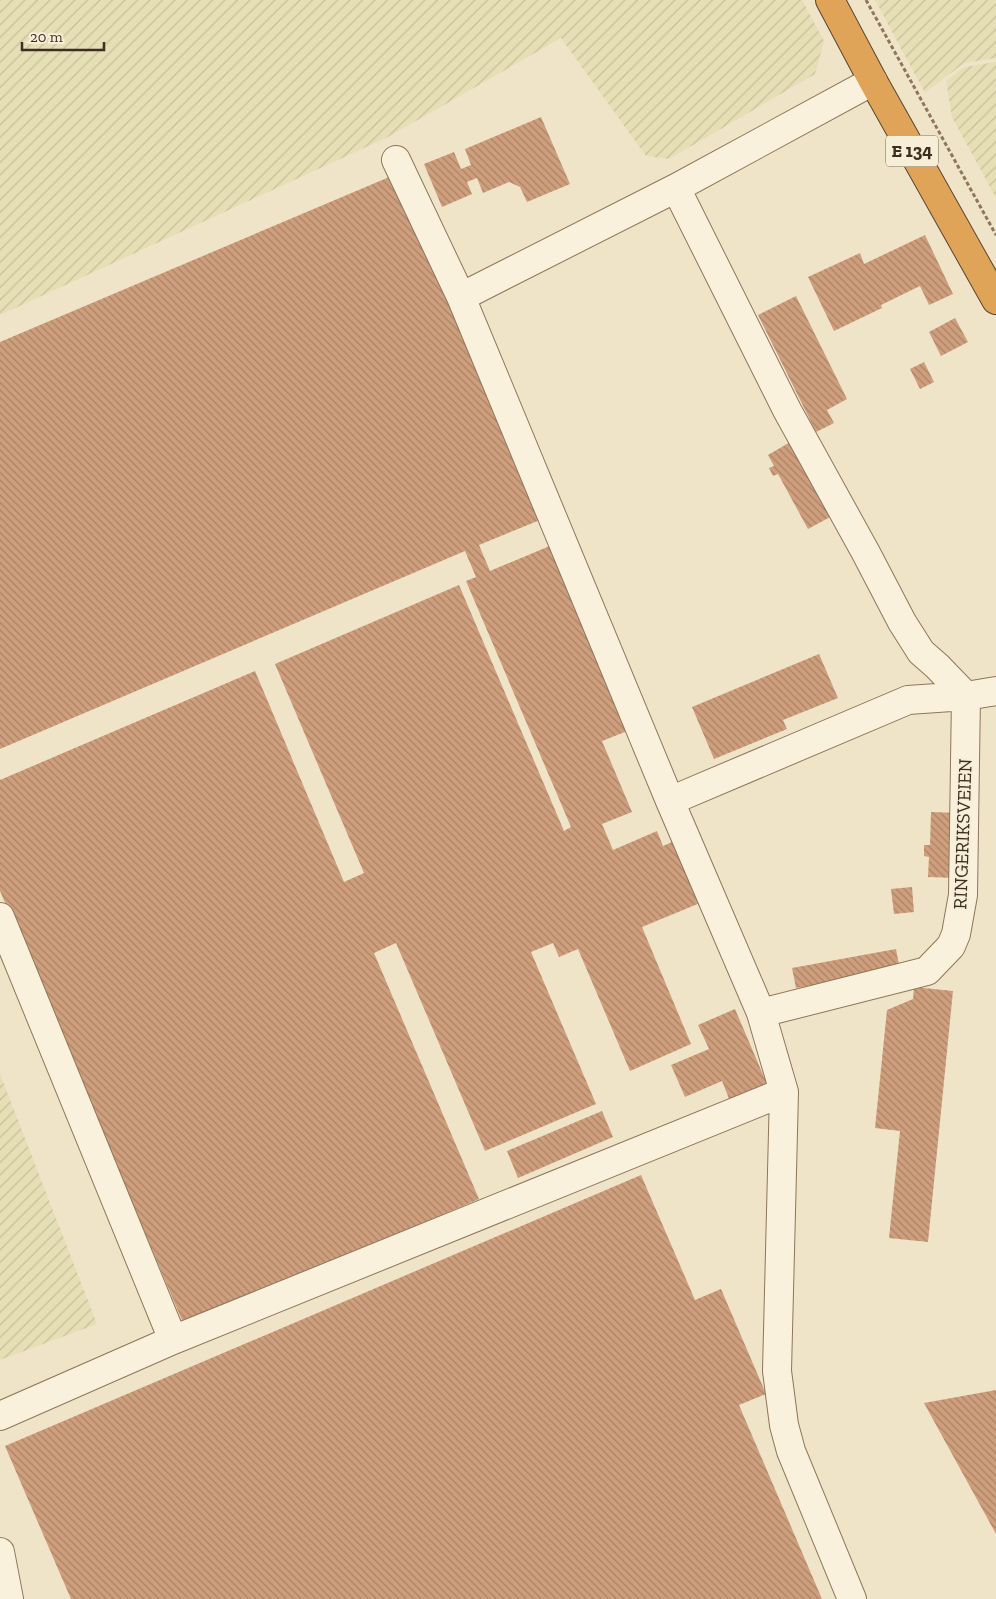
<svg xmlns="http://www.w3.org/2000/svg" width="996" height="1599" font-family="'Zilla Slab',serif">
  <defs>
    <pattern id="farmland-furrows" width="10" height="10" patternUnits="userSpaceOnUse" patternTransform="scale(1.25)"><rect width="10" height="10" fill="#e6deb5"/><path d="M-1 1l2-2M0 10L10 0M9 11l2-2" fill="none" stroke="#c6bf9b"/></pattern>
    <pattern id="building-back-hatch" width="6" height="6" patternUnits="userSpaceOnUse" patternTransform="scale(1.25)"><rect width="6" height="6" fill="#cf9f7d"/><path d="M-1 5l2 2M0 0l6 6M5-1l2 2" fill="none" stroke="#a98266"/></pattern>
  </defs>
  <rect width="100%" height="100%" fill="#f0e4c8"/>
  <!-- farmland -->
  <path fill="url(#farmland-furrows)" d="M0,0H802L824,41L815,74L669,159L646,156L561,38L388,137L0,315Z
    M875,0H996V58L964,63L925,93Z
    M996,62V198L952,117L946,81L964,67Z
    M0,1074L97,1324L0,1360Z"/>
  <!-- building -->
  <path fill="url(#building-back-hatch)" d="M541,117L570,184L527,202L520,187L509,182L483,193L477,178L467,182L472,194L442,207L424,164L454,152L461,169L471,165L465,149Z
    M394,175L540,520L479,545L490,571L552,545L630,730L602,741L632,812L602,824L613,850L657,831L663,846L674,841L700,903L642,927L691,1044L630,1071L578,949L559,957L553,943L531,952L596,1104L485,1151L396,943L374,953L479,1199L184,1325L0,891V780L255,671L344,882L364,873L275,664L459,585L564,831L571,827L466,581L476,577L465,551L0,749V342Z
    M925,235L953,294L929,305L920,286L881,305L882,308L834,331L808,277L860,253L864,264Z
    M796,296L847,399L827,410L834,423L816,432L758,315Z
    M955,318L968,342L941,356L929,332Z
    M924,362L934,382L920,389L910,369Z
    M792,441L832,516L808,529L778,474L773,476L769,468L774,466L768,455Z
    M819,654L838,698L783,720L787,729L714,759L692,707Z
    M931,812L959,813L956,878L928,877L929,857L924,856V845H930Z
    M912,887L914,912L894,914L891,889Z
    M896,949L900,970L796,988L792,968Z
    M914,987L953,991L928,1242L889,1238L900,1131L875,1128L887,1010L913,999Z
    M735,1009L767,1084L730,1101L722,1081L685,1097L671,1065L709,1049L698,1025Z
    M602,1111L613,1137L518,1178L507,1151Z
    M641,1175L695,1300L721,1289L766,1394L739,1405L822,1599H71L5,1446Z
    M996,1390V1534L924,1403Z"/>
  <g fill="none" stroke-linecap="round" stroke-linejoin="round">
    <defs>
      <path id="minor" d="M396,160L461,297L670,801L761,1013L784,1092L777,1371L784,1425L791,1451L852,1599
        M676,188L787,410L866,553L902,622L921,652L937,666L966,696L963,895L956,934L951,946L927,971L761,1013
        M461,297L676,188L873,81
        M670,801L908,700L966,696L996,691
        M0,917L173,1340L0,1416
        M173,1340L784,1092
        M0,1552L9,1599"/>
      <path id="highway" d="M830,0L873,81L996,300"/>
    </defs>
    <!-- minor casing -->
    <use href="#minor" stroke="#8d765c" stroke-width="30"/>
    <!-- highway casing -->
    <use href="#highway" stroke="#5b4430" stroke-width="30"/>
    <!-- path -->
    <path stroke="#8d765c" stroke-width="3" stroke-dasharray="4 2.5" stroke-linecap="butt" d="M866,0L996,235"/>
    <!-- minor -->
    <use href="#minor" stroke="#faf1dc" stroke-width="28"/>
    <!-- highway -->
    <use href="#highway" stroke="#e0a458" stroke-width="28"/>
  </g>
  <g text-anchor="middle" stroke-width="4" stroke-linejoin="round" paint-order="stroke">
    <!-- shield labels -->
    <rect fill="#f7eed8" stroke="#756857" stroke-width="1" x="886" y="135.5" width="52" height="31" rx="4"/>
    <g font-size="18" font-weight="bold" fill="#3d2e20">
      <text x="912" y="157">E 134</text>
    </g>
    <!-- street labels -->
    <g font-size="19" fill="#3d2e20" stroke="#f7eed8">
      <text transform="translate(962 834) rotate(-88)" y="7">RINGERIKSVEIEN</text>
    </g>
  </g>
  <!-- scale -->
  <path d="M22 42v8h82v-8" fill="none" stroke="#3d2e20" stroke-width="2.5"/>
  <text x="30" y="42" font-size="15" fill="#3d2e20" stroke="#f7eed8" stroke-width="4" paint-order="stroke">20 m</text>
</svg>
